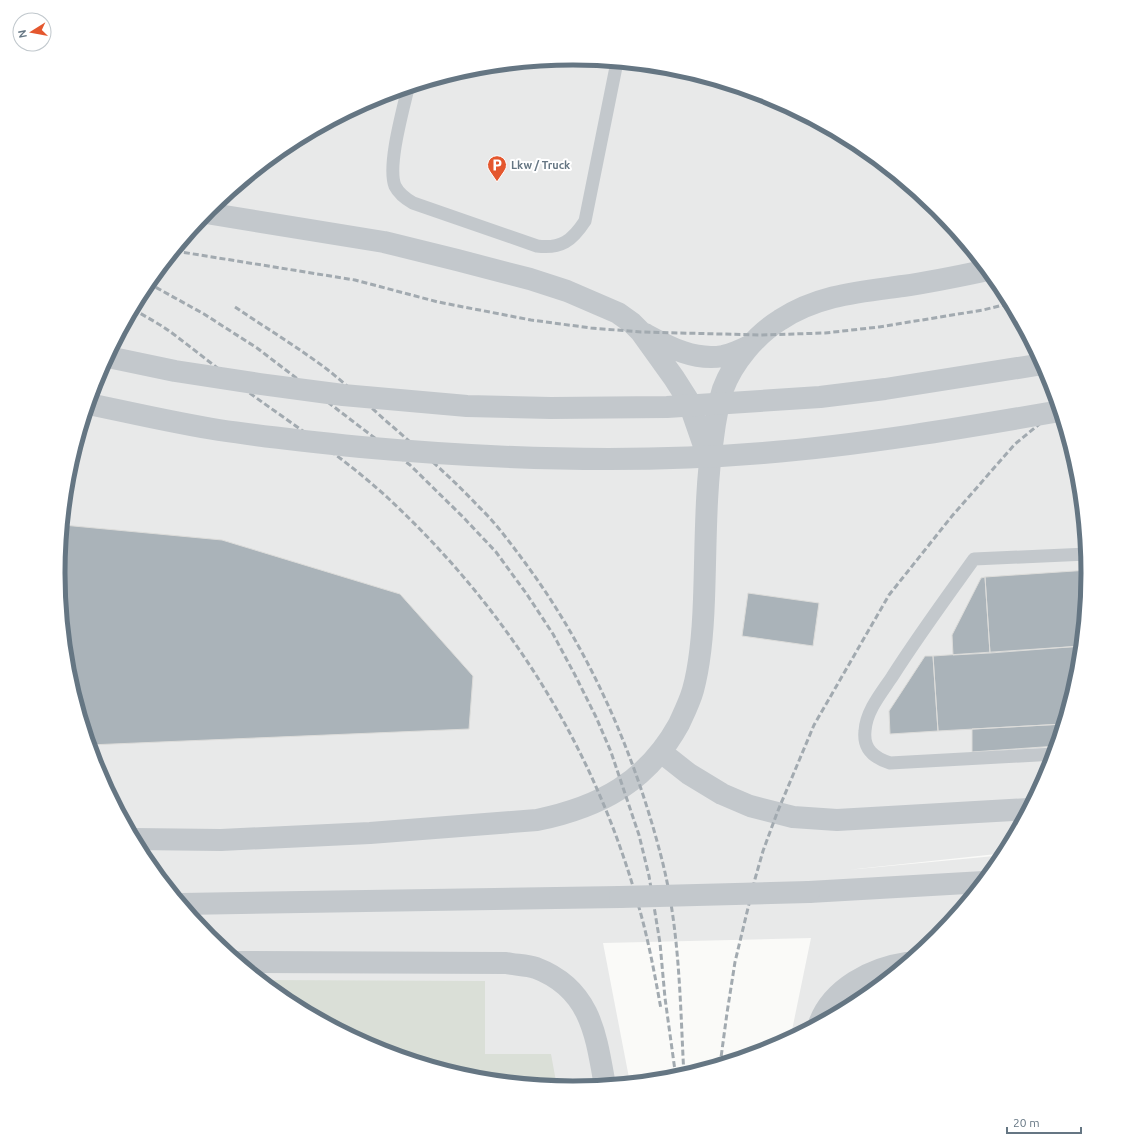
<svg xmlns="http://www.w3.org/2000/svg" width="1147" height="1147" font-family="Ubuntu,sans-serif">
  <rect width="100%" height="100%" fill="#fafaf8"/>
  <!-- built -->
  <path fill="#e8e9e9" d="M574,58L674,68L771,97L860,145L938,209L1002,287L1050,376L1079,473L1089,574L1079,674L1050,771L1006,853L847,870L1005,855L1002,860L938,938L860,1002L790,1040L811,938L603,943L630,1083L573,1089L473,1079L376,1050L287,1002L209,938L145,860L97,771L68,674L58,573L68,473L97,376L145,287L209,209L287,145L376,97L473,68Z"/>
  <!-- green -->
  <path fill="#dadfd7" d="M260,980L485,981V1054H551L557,1087L473,1079L376,1050L287,1002Z"/>
  <!-- building -->
  <path fill="#aab3b9" stroke="#dcdcda" d="M63,525L222,540L400,594L473,676L469,729L89,745L68,674L58,573Z
    M1089,570L1082,646L990,653L985,577Z
    M985,577L990,653L953,655L952,635L981,578Z
    M748,593L819,603L813,646L742,636Z
    M1082,646L1079,674L1064,724L938,731L933,656Z
    M925,656H933L938,731L890,734L889,711Z
    M1064,724L1057,746L972,752V729Z"/>
  <g fill="none" stroke-linecap="round" stroke-linejoin="round">
    <!-- lane -->
    <path stroke="#c3c8cc" stroke-width="13" d="M408,88C403,110 387,166 395,186C399,194 406,199 413,203L537,246C561,249 572,241 585,221L617,62
      M1055,754L890,763C874,758 863,749 865,731C866,711 882,692 892,677C918,636 946,598 974,559L1087,554"/>
    <!-- street -->
    <path stroke="#c3c8cc" stroke-width="22" d="M206,213L384,242L457,260L530,279L567,291L618,313L632,323L641,332L674,378L688,400L703,443L706,458
      M645,334C669,347 694,361 723,356C732,354 741,350 749,346
      M661,752L689,774L722,794L750,806L793,817L837,820L1029,809
      M134,839L221,840L370,833L537,820C600,807 647,782 679,724C684,713 690,701 693,690C701,661 703,629 704,599C706,545 705,491 713,438C715,421 718,405 723,389C733,362 756,335 780,320C818,295 859,292 903,286C931,282 960,276 988,270
      M809,892L984,882
      M181,904L620,897
      M238,962L506,963C516,965 527,965 536,968C591,989 596,1035 605,1086
      M819,1024C832,988 872,968 907,963"/>
    <!-- rail -->
    <path stroke="#a2aab0" stroke-width="3" stroke-dasharray="6 3" stroke-linecap="butt" d="M175,251L355,280L438,302L531,320L591,328L641,332L761,335L825,333L879,327L983,310L1011,303
      M148,283L204,314L257,348L410,465L463,517L496,552L526,593L553,634L575,675L596,717L611,752L639,835L649,876L660,943L665,998L676,1078
      M235,307C266,328 299,348 328,370C348,386 366,403 385,420C417,448 449,475 478,506C496,523 511,544 526,564C590,651 634,752 661,856C680,928 680,1003 684,1076
      M133,309C146,317 160,324 172,333C200,354 227,376 255,397C301,430 348,461 389,499C510,612 597,751 640,911C649,943 655,976 661,1009
      M720,1065L727,1013L735,962L755,879L763,851L777,813L814,725L889,595L952,516L1015,444L1059,408"/>
    <!-- street-bridge -->
    <path stroke="#c3c8cc" stroke-width="22" d="M108,357L175,371L260,384L343,395L467,406L551,408L667,407L820,397L885,389L1043,364
      M89,404C132,413 175,423 219,430C266,437 313,442 361,447C493,459 630,464 763,453C863,445 962,428 1060,411
      M620,897L809,892"/>
  </g>
  <!-- icons -->
  <defs>
    <symbol id="parking-pin" viewBox="-11 -11 22 30"><path d="M0 17L-7.5 6A9.5 9.5 0 1 1 7.5 6Z" fill="#e4572e" stroke="#fff"/><path d="M-3.5-5.5H1a3.5 3.5 0 0 1 0 7H-1V5.5H-3.5ZM-1-3.4V-.6H.8a1.4 1.4 0 0 0 0-2.8Z" fill="#fff"/></symbol>
  </defs>
  <g fill-rule="evenodd">
    <use href="#parking-pin" x="486" y="154" width="22" height="30"/>
  </g>
  <g text-anchor="middle" stroke-width="4" stroke-linejoin="round" paint-order="stroke">
    <!-- poi labels -->
    <g font-size="11" font-weight="bold" fill="#657683" stroke="#fff" text-anchor="start">
      <text x="511" y="169">Lkw / Truck</text>
    </g>
  </g>
  <!-- crop -->
  <path d="M0 0H1147V1147H0ZM65 573a508 508 0 1 1 1016 0a508 508 0 1 1-1016 0Z" fill="#fff" fill-rule="evenodd"/>
  <path fill="none" stroke="#657683" stroke-width="5" d="M65 573a508 508 0 1 1 1016 0a508 508 0 1 1-1016 0Z"/>
  <!-- north arrow -->
  <g transform="translate(32 32) rotate(259)"><circle r="19" fill="#ffffff" stroke="#c1c8cd"/>
  <path d="M0-3L7 15L0 10L-7 15Z" fill="#e4572e"/>
  <text y="-6" font-size="11" font-weight="bold" text-anchor="middle" fill="#657683">N</text>
  </g>
  <!-- scale -->
  <path d="M1007 1127v6h74v-6" fill="none" stroke="#657683" stroke-width="2"/>
  <text x="1013" y="1127" font-size="12" fill="#657683" stroke="#ffffff" stroke-width="3" paint-order="stroke">20 m</text>
</svg>
